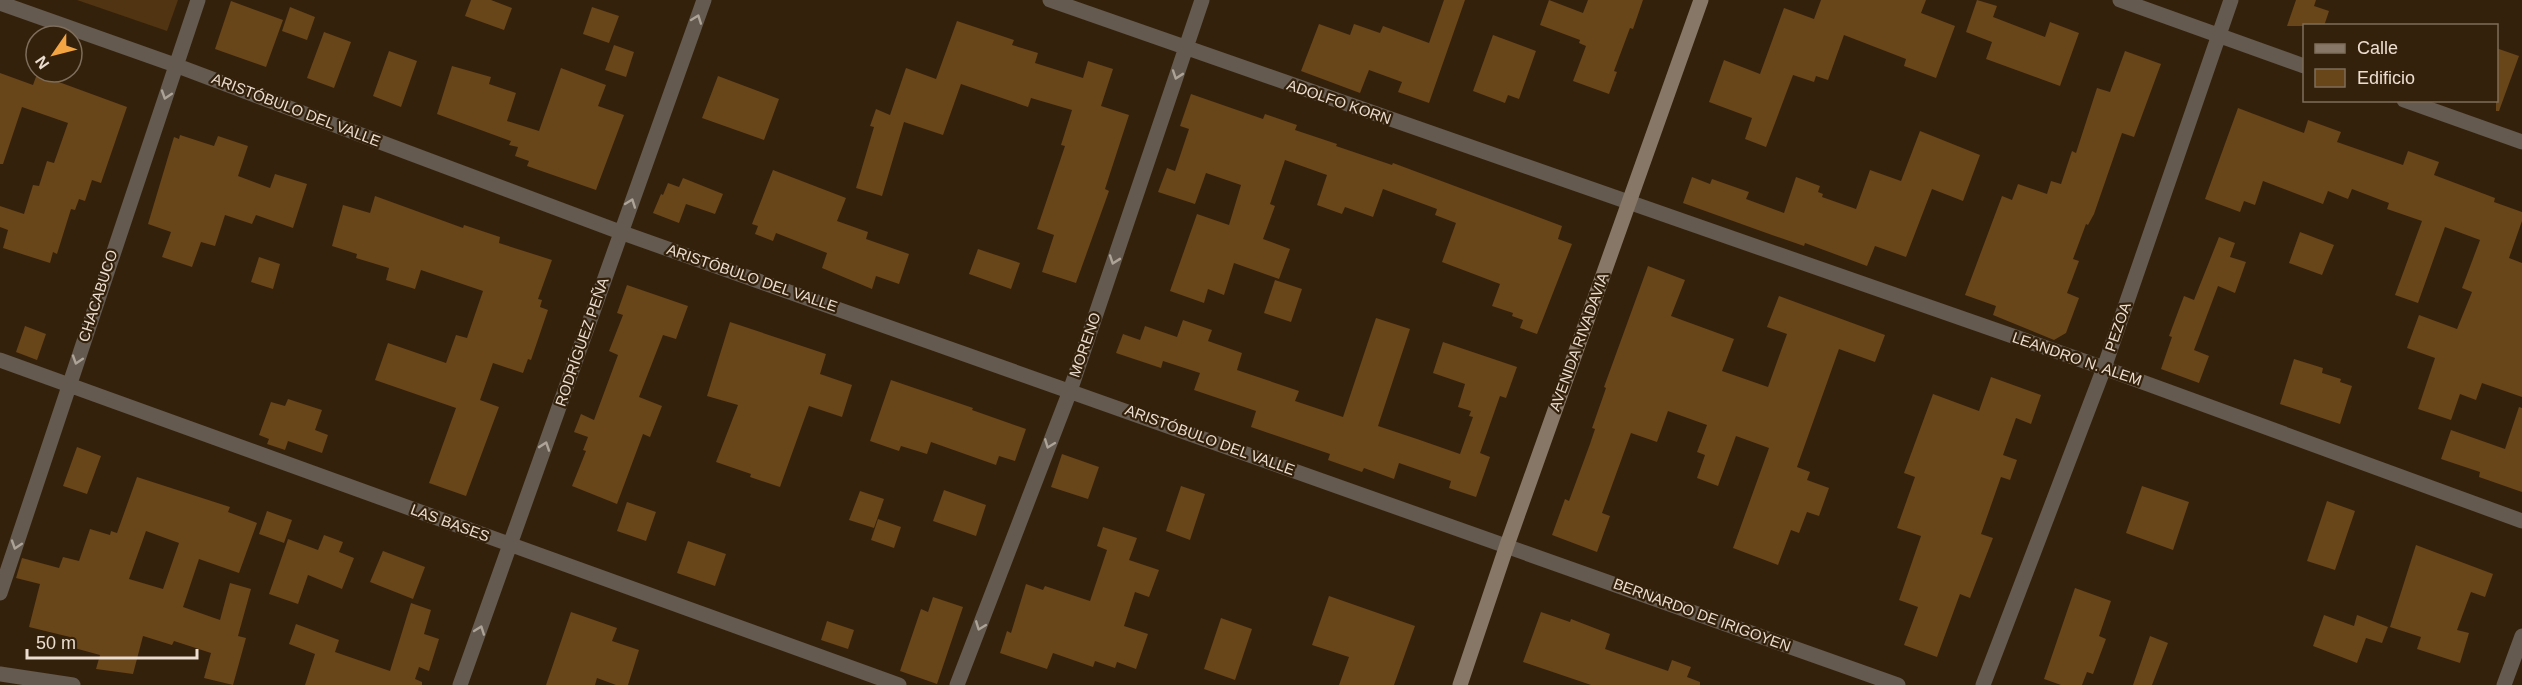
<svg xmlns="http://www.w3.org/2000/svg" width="2522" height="685" font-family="Helvetica,sans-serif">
  <rect width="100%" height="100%" fill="#34210b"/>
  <!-- green -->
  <path fill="#513411" d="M77,0H178L167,31Z"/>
  <!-- building -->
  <path fill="#69451a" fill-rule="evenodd" d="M471,0H491L512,8L504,30L465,16Z
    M1444,0H1465L1429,103L1398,92L1402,82L1369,70L1360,93L1301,71L1319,24L1350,35L1354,24L1380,33L1383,26L1429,43Z
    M1549,0L1583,13L1588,0H1643L1633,29L1630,28L1614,71L1617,72L1609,94L1573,81L1586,46L1579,43L1580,40L1540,25Z
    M1821,0H1926L1921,13L1955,26L1936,78L1904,66L1906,59L1844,35L1828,80L1816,76L1814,82L1793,75L1766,147L1745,139L1752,118L1709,102L1724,60L1760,74L1784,8L1814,19Z
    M1977,0L1997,6L1993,17L2045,37L2050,22L2079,33L2060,86L1986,59L1992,42L1966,32Z
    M2296,0H2316L2314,6L2329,11L2324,26H2287Z
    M231,1L283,20L266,67L215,49Z
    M290,7L315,17L307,40L282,31Z
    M592,7L619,16L609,43L583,34Z
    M957,21L1014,40L1012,45L1038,53L1035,63L1083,78L1088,61L1113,69L1101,106L1129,115L1105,189L1109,191L1076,283L1042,272L1054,235L1037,229L1065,146L1061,145L1072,110L1031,98L1028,107L961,84L943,135L904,122L882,196L856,188L874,127L870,126L876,109L890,115L906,68L936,79Z
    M324,32L351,42L334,88L307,78Z
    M1493,35L1536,51L1519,99L1508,95L1505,103L1473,91Z
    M614,45L634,52L626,77L605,70Z
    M2496,48L2519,56L2499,111H2496Z
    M389,51L417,61L401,107L373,96Z
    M2125,51L2161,64L2134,137L2122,133L2094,214L2088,225L2086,224L2073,259L2079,261L2067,293L2079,298L2066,333L2054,340L1993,315L1996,306L1965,295L2002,196L2012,200L2018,184L2047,194L2051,181L2061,184L2072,151L2076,153L2097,88L2110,92Z
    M452,66L491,77L489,84L516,93L507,121L539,131L561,68L606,85L598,106L624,115L596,190L527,166L529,161L515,156L518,147L509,145L511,141L437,114Z
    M0,73L33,85L37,74L127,107L101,183L92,180L85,201L79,199L75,210L71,209L57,254L53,252L50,263L3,248L8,230L0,227V206L24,214L33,185L39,186L47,161L54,163L68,123L22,107L3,164H0Z
    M718,76L779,99L764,140L702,118Z
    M1191,94L1263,119L1265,114L1297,125L1295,130L1337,144L1336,146L1392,165L1393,163L1562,226L1558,239L1572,244L1537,334L1520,328L1523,320L1512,316L1513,313L1492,306L1500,284L1442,262L1456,223L1435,215L1437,209L1383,189L1373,217L1345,207L1342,214L1317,205L1327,175L1285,160L1270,204L1275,206L1263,239L1290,249L1279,279L1234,263L1224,295L1208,289L1204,303L1170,291L1197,214L1229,225L1241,185L1206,173L1195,204L1158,192L1167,168L1175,171L1189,129L1180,126Z
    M2238,108L2304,133L2308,120L2341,132L2337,142L2403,165L2408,151L2439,162L2434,175L2495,198L2494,202L2522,212V221L2509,258L2522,263V397L2482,383L2476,400L2460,394L2451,420L2418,409L2435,358L2407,348L2419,315L2457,329L2472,292L2462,288L2480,240L2445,227L2418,303L2395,295L2422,221L2387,209L2389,203L2352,189L2348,199L2328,191L2323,204L2263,181L2255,205L2244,201L2240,212L2205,199Z
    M1920,131L1980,155L1963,201L1932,189L1906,257L1875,246L1867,266L1805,243L1804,246L1772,235L1683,203L1692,177L1710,184L1712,179L1749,192L1746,199L1784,213L1796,177L1820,186L1818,192L1823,194L1822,197L1856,209L1870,170L1901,181Z
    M180,135L214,146L218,136L248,146L238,176L270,188L275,174L307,184L293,228L256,215L252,224L225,215L215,246L201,242L192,267L162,257L171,232L148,224L174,137L179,139Z
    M773,170L846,198L837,221L868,232L866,239L909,254L899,284L876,276L872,289L822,268L827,253L776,233L773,241L755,234L758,226L752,224Z
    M683,178L723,194L715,214L686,204L679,223L653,213L661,194L663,195L668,183L679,187Z
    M375,196L463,228L464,225L500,237L499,243L552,260L538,299L542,300L540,307L548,310L531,360L528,359L523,373L493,363L480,400L499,407L466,496L429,483L456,408L375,380L388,343L446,363L456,335L467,338L483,291L421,270L415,289L386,280L389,268L356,258L357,254L332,246L343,205L370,213Z
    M2300,232L2334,245L2322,275L2289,263Z
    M2219,237L2235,243L2230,257L2246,262L2235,293L2218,286L2194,350L2209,356L2199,383L2161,369L2172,337L2169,336L2184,296L2194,300Z
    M978,249L1020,263L1011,289L969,274Z
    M259,257L280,264L273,289L251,282Z
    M1648,266L1685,280L1671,316L1734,339L1722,371L1768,387L1787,334L1767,327L1779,296L1885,335L1875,362L1839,349L1797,467L1810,472L1807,480L1829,488L1819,516L1807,512L1799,533L1791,530L1778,565L1733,548L1769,448L1736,436L1718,486L1697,478L1705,455L1697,452L1707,425L1668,411L1657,442L1631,433L1602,513L1610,516L1597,552L1552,535L1565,499L1569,501L1590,444L1595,429L1592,428L1606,388L1604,387Z
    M1275,280L1302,289L1291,322L1264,313Z
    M627,285L688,306L676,339L663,335L639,397L662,406L650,437L643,434L617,504L572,486L586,451L583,450L588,437L574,432L581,414L594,420L618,355L609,351L623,315L617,313Z
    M1376,318L1410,329L1378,426L1417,439L1460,454L1473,417L1469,416L1471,411L1458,407L1465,384L1433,373L1443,342L1517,367L1506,398L1500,396L1480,453L1490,457L1476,497L1449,488L1451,481L1399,463L1394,479L1364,468L1362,472L1328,460L1330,454L1251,427L1256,411L1194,390L1200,373L1163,361L1161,368L1116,353L1123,334L1140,340L1145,326L1177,337L1183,320L1212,330L1208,341L1242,353L1237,370L1299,391L1295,401L1343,417Z
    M730,322L826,354L820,374L852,385L842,417L809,406L780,487L750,477L751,474L716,462L738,405L707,396Z
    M25,326L46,334L37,360L16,352Z
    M2294,359L2323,368L2322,373L2341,379L2340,382L2352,386L2340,424L2280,404Z
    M1991,377L2041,395L2031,424L2016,418L2003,455L2017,460L2010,480L2001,477L1981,534L1993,538L1970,598L1960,594L1937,657L1904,645L1918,607L1899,600L1921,536L1897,528L1915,477L1904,473L1933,394L1979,411Z
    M891,380L973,408L972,410L1026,429L1015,461L999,456L996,465L931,442L927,454L901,446L899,451L870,441Z
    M288,399L322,410L315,430L328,435L322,453L288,441L285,450L267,444L269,439L259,435L271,402L285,406Z
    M2519,407L2522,408V492L2479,477L2480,472L2441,459L2451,430L2505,449Z
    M77,447L101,456L87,494L63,486Z
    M1062,454L1099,467L1088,499L1051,487Z
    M137,477L230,507L228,512L257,523L239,573L199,559L183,607L220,620L230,583L251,589L238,636L246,638L233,685L204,678L211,653L174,641L172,645L143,636L133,674L96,669L100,655L67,646L70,637L29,627L40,584L16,578L22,558L59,568L63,557L79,561L90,529L110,535L111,531L117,533ZM146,531L179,543L163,589L129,579Z
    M1181,486L1205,494L1190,540L1166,531Z
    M2142,486L2189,502L2173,550L2126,533Z
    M944,490L986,505L976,536L933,521Z
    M860,491L884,499L874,528L849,520Z
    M2327,501L2355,511L2335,570L2307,561Z
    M627,502L656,512L646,541L617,531Z
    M267,511L292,520L284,543L259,534Z
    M878,519L901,527L894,548L871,540Z
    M1103,527L1137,538L1129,560L1159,570L1149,597L1135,592L1124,626L1148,634L1136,669L1117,662L1115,668L1095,661L1093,667L1053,653L1047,669L1000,653L1007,631L1011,633L1026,584L1043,590L1045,586L1090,601L1107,550L1097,546Z
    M324,535L343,542L339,552L354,558L342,589L308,575L298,604L269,594L288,539L318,550Z
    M688,541L726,554L715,586L677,573Z
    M2416,545L2493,574L2485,597L2471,592L2457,630L2469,633L2460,663L2417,649L2421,637L2390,627Z
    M383,551L425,567L413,599L370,582Z
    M2075,588L2111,601L2099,636L2106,639L2093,674L2087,672L2082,685H2061L2044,679Z
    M1329,596L1415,626L1394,685H1339L1349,657L1312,645Z
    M933,597L963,607L937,684L900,671L921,609L928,612Z
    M411,603L431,610L424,634L439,639L429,671L419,667L415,679L422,682V685H305L315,654L289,644L296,624L339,640L335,652L390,671Z
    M571,612L617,628L612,641L639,650L628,685H616L597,678L595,685H546Z
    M1541,612L1570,622L1571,619L1610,634L1605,649L1668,671L1672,660L1691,667L1687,677L1700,682V685H1591L1523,662Z
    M2324,615L2354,626L2357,615L2388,627L2382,643L2366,638L2357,663L2313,646Z
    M1221,618L1252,629L1235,680L1204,669Z
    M827,621L854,630L848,649L821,640Z
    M2150,636L2168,643L2152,685H2133Z"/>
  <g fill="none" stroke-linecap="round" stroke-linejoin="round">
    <!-- street -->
    <path stroke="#645a50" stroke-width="15" d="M1050,0L2104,368L2522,521
      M2120,0L2304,66
      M0,3L175,65L620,232L1898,685
      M2404,100L2522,142
      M0,360L899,685
      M0,593L198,0
      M0,674L73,685
      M460,685L704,0
      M957,685L1070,391L1202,0
      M1983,685L2104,368L2231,0
      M2504,685L2522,636"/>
    <!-- secondary -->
    <path stroke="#877767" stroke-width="15" d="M1460,685L1507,545L1701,0"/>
  </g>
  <!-- one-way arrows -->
  <defs><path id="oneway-chevron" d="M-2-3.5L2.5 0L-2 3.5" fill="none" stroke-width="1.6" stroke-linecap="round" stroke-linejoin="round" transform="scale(1.5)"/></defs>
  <g stroke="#aea397">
    <use href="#oneway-chevron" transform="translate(697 19) rotate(-70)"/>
    <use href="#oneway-chevron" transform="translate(1177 75) rotate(109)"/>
    <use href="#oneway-chevron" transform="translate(166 95) rotate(108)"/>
    <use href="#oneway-chevron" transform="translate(631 203) rotate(-70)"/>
    <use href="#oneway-chevron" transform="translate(1114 260) rotate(109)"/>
    <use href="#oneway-chevron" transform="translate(77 360) rotate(108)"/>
    <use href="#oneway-chevron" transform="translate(1049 444) rotate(111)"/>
    <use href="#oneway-chevron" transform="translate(545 446) rotate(-71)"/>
    <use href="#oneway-chevron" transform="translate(16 545) rotate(108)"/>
    <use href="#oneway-chevron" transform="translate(980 626) rotate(111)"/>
    <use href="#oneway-chevron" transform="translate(480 630) rotate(-70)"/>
  </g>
  <g text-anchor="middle" stroke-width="4.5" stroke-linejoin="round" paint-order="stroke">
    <!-- street labels -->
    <g font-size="15" fill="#ebded1" stroke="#34210b">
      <text transform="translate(1339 102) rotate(19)" y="5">ADOLFO KORN</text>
      <text transform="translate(296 110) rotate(21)" y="5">ARISTÓBULO DEL VALLE</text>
      <text transform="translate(752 278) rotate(19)" y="5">ARISTÓBULO DEL VALLE</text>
      <text transform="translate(98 296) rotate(-72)" y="5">CHACABUCO</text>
      <text transform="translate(2118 327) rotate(-71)" y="5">PEZOA</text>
      <text transform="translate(582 342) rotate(-71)" y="5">RODRÍGUEZ PEÑA</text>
      <text transform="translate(1579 342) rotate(-70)" y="5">AVENIDA RIVADAVIA</text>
      <text transform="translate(1085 345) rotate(-71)" y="5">MORENO</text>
      <text transform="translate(2077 359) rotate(19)" y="5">LEANDRO N. ALEM</text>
      <text transform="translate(1210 440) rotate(20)" y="5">ARISTÓBULO DEL VALLE</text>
      <text transform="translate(450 523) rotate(20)" y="5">LAS BASES</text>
      <text transform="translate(1702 615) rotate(20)" y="5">BERNARDO DE IRIGOYEN</text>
    </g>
  </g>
  <!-- legend -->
  <rect x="2303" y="24" width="195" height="78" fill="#34210b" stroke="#7d6d5a" stroke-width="1.5"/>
  <rect x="2315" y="44" width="30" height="9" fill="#877767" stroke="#7d6d5a" stroke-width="1.5"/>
  <text x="2357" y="54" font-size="18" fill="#ebded1">Calle</text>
  <rect x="2315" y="69" width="30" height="18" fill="#69451a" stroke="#7d6d5a" stroke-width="1.5"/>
  <text x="2357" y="84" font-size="18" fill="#ebded1">Edificio</text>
  <!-- north arrow -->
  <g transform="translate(54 54) rotate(235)"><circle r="28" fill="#34210b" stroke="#7d6d5a" stroke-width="1.5"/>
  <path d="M0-4.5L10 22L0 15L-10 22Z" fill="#f3a443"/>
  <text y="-9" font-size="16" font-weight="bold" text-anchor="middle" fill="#ebded1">N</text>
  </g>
  <!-- scale -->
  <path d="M27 649v9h170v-9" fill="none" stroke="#ebded1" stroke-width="3"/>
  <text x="36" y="649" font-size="18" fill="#ebded1" stroke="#34210b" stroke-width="4.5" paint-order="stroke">50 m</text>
</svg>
